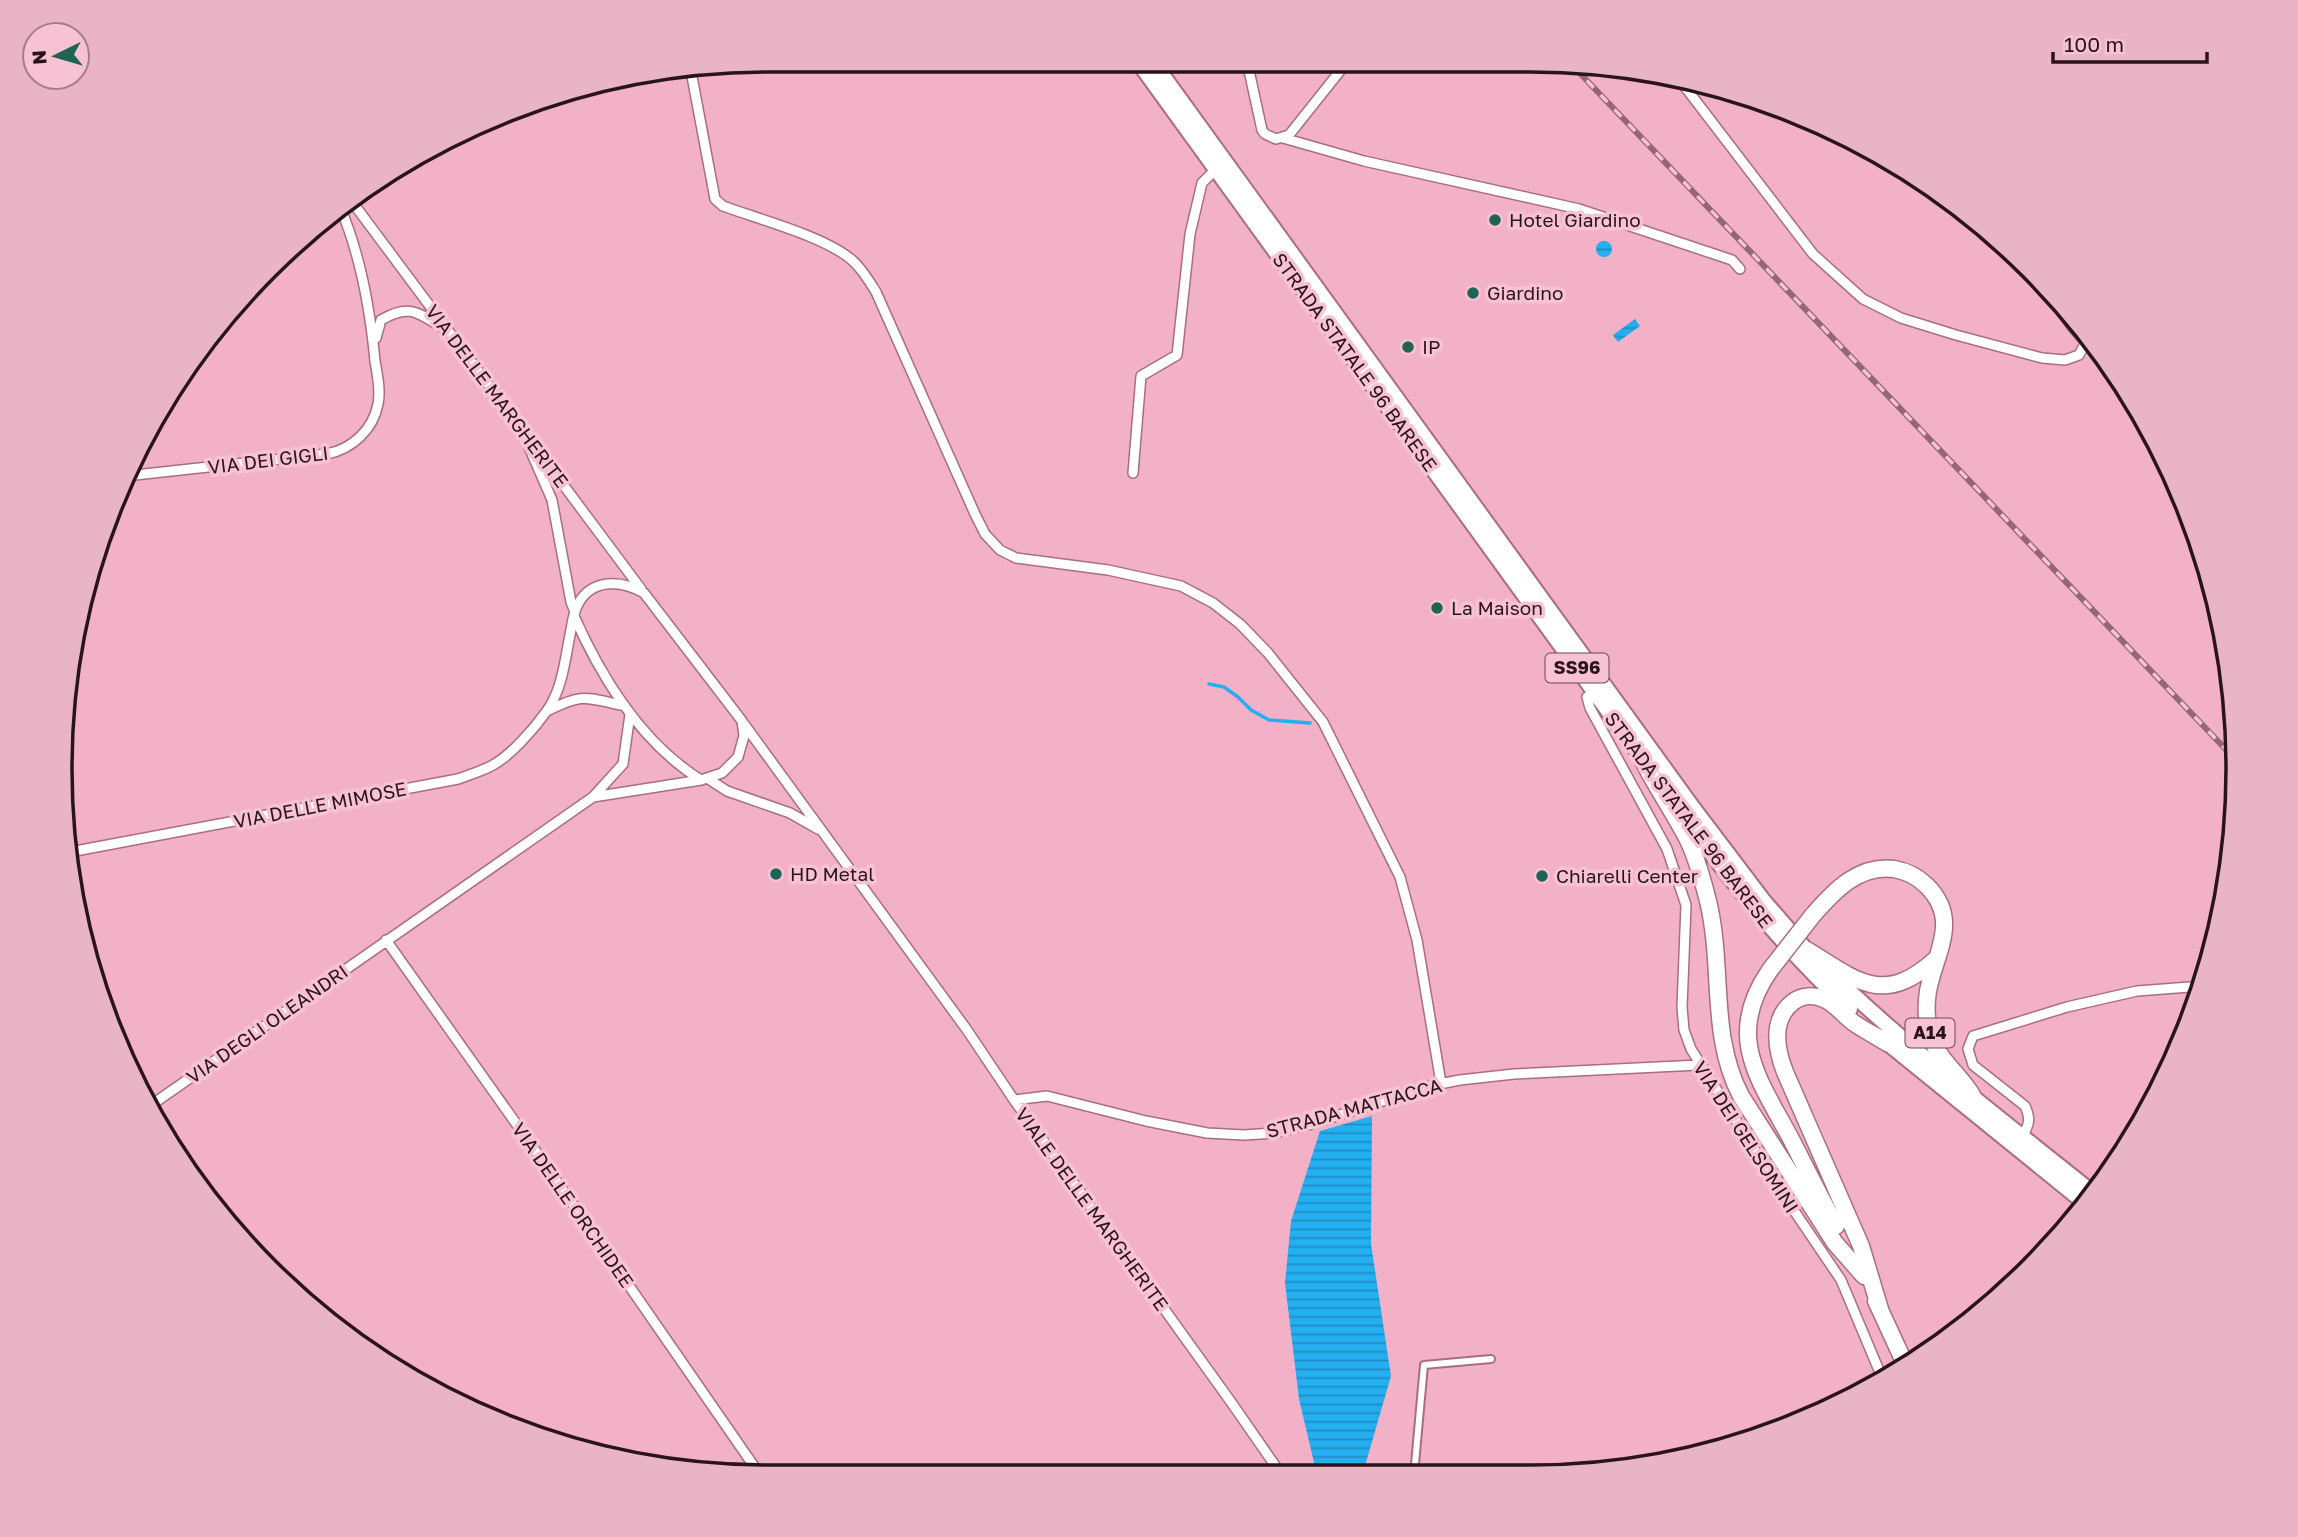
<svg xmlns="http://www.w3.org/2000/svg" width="2298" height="1537" font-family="'Golos Text',sans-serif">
  <defs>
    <pattern id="water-rules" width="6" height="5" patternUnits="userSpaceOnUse" patternTransform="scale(1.75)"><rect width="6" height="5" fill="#24aff1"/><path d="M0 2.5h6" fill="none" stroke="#1f8dc2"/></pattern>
  </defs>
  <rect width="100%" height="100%" fill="#f3b1c8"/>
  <!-- water -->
  <path fill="url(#water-rules)" d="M1596 249a8 8 0 1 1 16 0a8 8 0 1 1-16 0Z
    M1635,319L1640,326L1618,342L1613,335Z
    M1372,1116L1371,1244L1391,1376L1365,1466L1371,1475H1317L1299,1399L1285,1283L1291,1221L1320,1131Z"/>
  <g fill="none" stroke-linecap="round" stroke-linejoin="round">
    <!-- stream -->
    <path stroke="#24aff1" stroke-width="3.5" d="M1209,684L1224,687L1238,697L1251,710L1269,720L1310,723"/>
    <defs>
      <path id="pedestrian" d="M1414,1475L1424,1365L1491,1359"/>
      <path id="minor" d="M690,66L715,199L723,206C758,219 827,237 853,261C863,270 869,281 876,292L975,514L985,534L1000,550L1016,558L1108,570L1181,586L1213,603L1240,624L1268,653L1323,722L1400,877L1417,940L1441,1083
        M1248,66L1262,130L1265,134L1276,139L1289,135L1344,66
        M1679,79L1813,254L1863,299L1901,318L1956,335L2042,358L2065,360L2079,355L2086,342
        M1283,138L1364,161L1579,209L1732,260L1740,269
        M350,199L641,589
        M2051,293C2064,316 2078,340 2102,354
        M376,338L381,320C410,303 418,313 443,328
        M529,447L552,500L571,602L575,612
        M1133,473L1141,376L1177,355L1190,234L1202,183L1216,169
        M126,476L327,454C352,449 373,430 378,404C381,390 377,374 375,361C370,308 361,256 340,207
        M574,616C602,679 641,743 701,780
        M1594,693L1587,697L1590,708L1667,849L1686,905L1682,1007L1684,1030L1691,1049L1774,1181L1841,1280L1883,1380
        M547,711C585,692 586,698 625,706
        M744,724L967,1030L1014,1100L1231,1402L1281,1474
        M707,778L727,791L790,813L818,829
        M70,852L458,779C469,775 482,771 493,765C511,755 534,729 546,712C562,691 565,660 570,635C572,625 573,613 578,604C592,578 622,580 644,593L742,721L744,736L738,757L722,773L701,780L593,797
        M386,940L549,1170L758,1472
        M1014,1100L1047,1096L1146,1121L1207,1133L1244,1135L1274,1133L1312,1124L1429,1086L1460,1080L1514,1074L1699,1065
        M147,1108L593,797L623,764L630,714
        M2023,1136C2029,1124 2031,1119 2025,1106L1973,1065L1968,1049L1973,1036L2067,1007L2137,991L2203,986"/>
      <path id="primary" d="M1141,66L1645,762
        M1156,66L1691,805L1763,900L1802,945
        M1675,804C1728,878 1783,948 1850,1009
        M1819,962C1904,1046 2000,1118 2093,1193
        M1880,1037L2086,1204"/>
      <path id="motorway" d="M1640,755C1654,784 1673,811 1688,840C1697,859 1703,881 1708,901C1724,967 1709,1035 1741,1096L1835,1243L1864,1276
        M1813,915C1834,891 1859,864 1894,869C1906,871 1918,877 1927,886C1961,920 1935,953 1928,991C1926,1004 1926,1017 1929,1029C1934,1057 1958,1072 1972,1095
        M1807,950C1858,982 1884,1006 1936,959
        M1770,970C1724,1036 1759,1079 1791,1139C1806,1168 1820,1197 1836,1226
        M1876,1301L1906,1366
        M1880,1309L1861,1246L1785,1072C1776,1049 1771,1019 1793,1002C1802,995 1814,995 1824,999C1836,1004 1844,1016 1854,1023C1864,1030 1876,1036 1887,1043"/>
    </defs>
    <!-- pedestrian casing -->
    <use href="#pedestrian" stroke="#a96d83" stroke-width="10"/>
    <!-- minor casing -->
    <use href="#minor" stroke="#a96d83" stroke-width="12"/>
    <!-- primary casing -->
    <use href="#primary" stroke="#a96d83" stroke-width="18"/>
    <!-- motorway casing -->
    <use href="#motorway" stroke="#a96d83" stroke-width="19"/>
    <!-- pedestrian -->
    <use href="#pedestrian" stroke="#fff" stroke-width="6"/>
    <!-- minor -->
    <use href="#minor" stroke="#fff" stroke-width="9"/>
    <!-- primary -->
    <use href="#primary" stroke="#fff" stroke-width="14"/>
    <!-- motorway -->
    <use href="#motorway" stroke="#fff" stroke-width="16"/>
    <defs>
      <path id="rail" d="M1573,66L2236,760"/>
    </defs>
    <!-- rail casing -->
    <use href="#rail" stroke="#946676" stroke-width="6"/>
    <!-- rail -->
    <use href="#rail" stroke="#f8c2d5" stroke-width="3.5" stroke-dasharray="10" stroke-linecap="butt"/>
    <defs>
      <path id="motorway-bridge" d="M1770,970L1813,915"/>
    </defs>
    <!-- motorway-bridge casing -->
    <use href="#motorway-bridge" stroke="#a96d83" stroke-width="19" stroke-linecap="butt"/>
    <!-- motorway-bridge -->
    <use href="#motorway-bridge" stroke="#fff" stroke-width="16"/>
  </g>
  <!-- markers -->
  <g fill="#1e6354" stroke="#f8c2d5" stroke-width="2.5">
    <circle cx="1495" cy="220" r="7"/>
    <circle cx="1473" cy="293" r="7"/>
    <circle cx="1408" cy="347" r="7"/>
    <circle cx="1437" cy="608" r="7"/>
    <circle cx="776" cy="874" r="7"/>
    <circle cx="1542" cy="876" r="7"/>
  </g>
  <g text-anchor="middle" stroke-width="7" stroke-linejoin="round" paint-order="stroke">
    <!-- shield labels -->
    <g fill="#f8c2d5" stroke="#684854" stroke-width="2">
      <rect x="1545.5" y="653.5" width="63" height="29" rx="5"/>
      <rect x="1905.5" y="1018.5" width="49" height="29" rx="5"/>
    </g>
    <g font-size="18" font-weight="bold" fill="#2a131c">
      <text x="1577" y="674">SS96</text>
      <text x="1930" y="1039">A14</text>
    </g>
    <!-- poi labels -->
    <g font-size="19" fill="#2a131c" stroke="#f8c2d5" text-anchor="start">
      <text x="1509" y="227">Hotel Giardino</text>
      <text x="1487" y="300">Giardino</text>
      <text x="1422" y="354">IP</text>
      <text x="1451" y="615">La Maison</text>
      <text x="790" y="881">HD Metal</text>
      <text x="1556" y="883">Chiarelli Center</text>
    </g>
    <!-- street labels -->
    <g font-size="19" fill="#2a131c" stroke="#f8c2d5">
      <text transform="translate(1355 362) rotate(54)" y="7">STRADA STATALE 96 BARESE</text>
      <text transform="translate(497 396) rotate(53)" y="7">VIA DELLE MARGHERITE</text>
      <text transform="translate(268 460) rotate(-7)" y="7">VIA DEI GIGLI</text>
      <text transform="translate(320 805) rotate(-11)" y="7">VIA DELLE MIMOSE</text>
      <text transform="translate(1689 820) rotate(53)" y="7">STRADA STATALE 96 BARESE</text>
      <text transform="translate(267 1024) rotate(-35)" y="7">VIA DEGLI OLEANDRI</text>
      <text transform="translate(1354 1108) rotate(-15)" y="7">STRADA MATTACCA</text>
      <text transform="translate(1746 1137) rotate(57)" y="7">VIA DEI GELSOMINI</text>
      <text transform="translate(573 1205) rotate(55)" y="7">VIA DELLE ORCHIDEE</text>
      <text transform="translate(1092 1209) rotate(54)" y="7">VIALE DELLE MARGHERITE</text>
    </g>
  </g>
  <!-- crop -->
  <path d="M0 0H2298V1537H0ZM768 72H1530A696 696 0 0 1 2226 768V769A696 696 0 0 1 1530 1465H768A696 696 0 0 1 72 769V768A696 696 0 0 1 768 72Z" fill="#e8b4c6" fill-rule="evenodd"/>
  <path fill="none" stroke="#2a131c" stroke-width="3.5" d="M768 72H1530A696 696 0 0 1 2226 768V769A696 696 0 0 1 1530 1465H768A696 696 0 0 1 72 769V768A696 696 0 0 1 768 72Z"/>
  <!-- north arrow -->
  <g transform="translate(56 56) rotate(265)"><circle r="33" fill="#f8c2d5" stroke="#a67c8b" stroke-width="2"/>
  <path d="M0-5L12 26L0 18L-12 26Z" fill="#1e6354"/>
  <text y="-10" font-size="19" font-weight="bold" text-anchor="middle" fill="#2a131c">N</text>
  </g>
  <!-- scale -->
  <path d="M2053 52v10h154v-10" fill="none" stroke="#2a131c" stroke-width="3.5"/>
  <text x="2064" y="52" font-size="21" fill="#2a131c" stroke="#f8c2d5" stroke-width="5" paint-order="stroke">100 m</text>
</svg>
